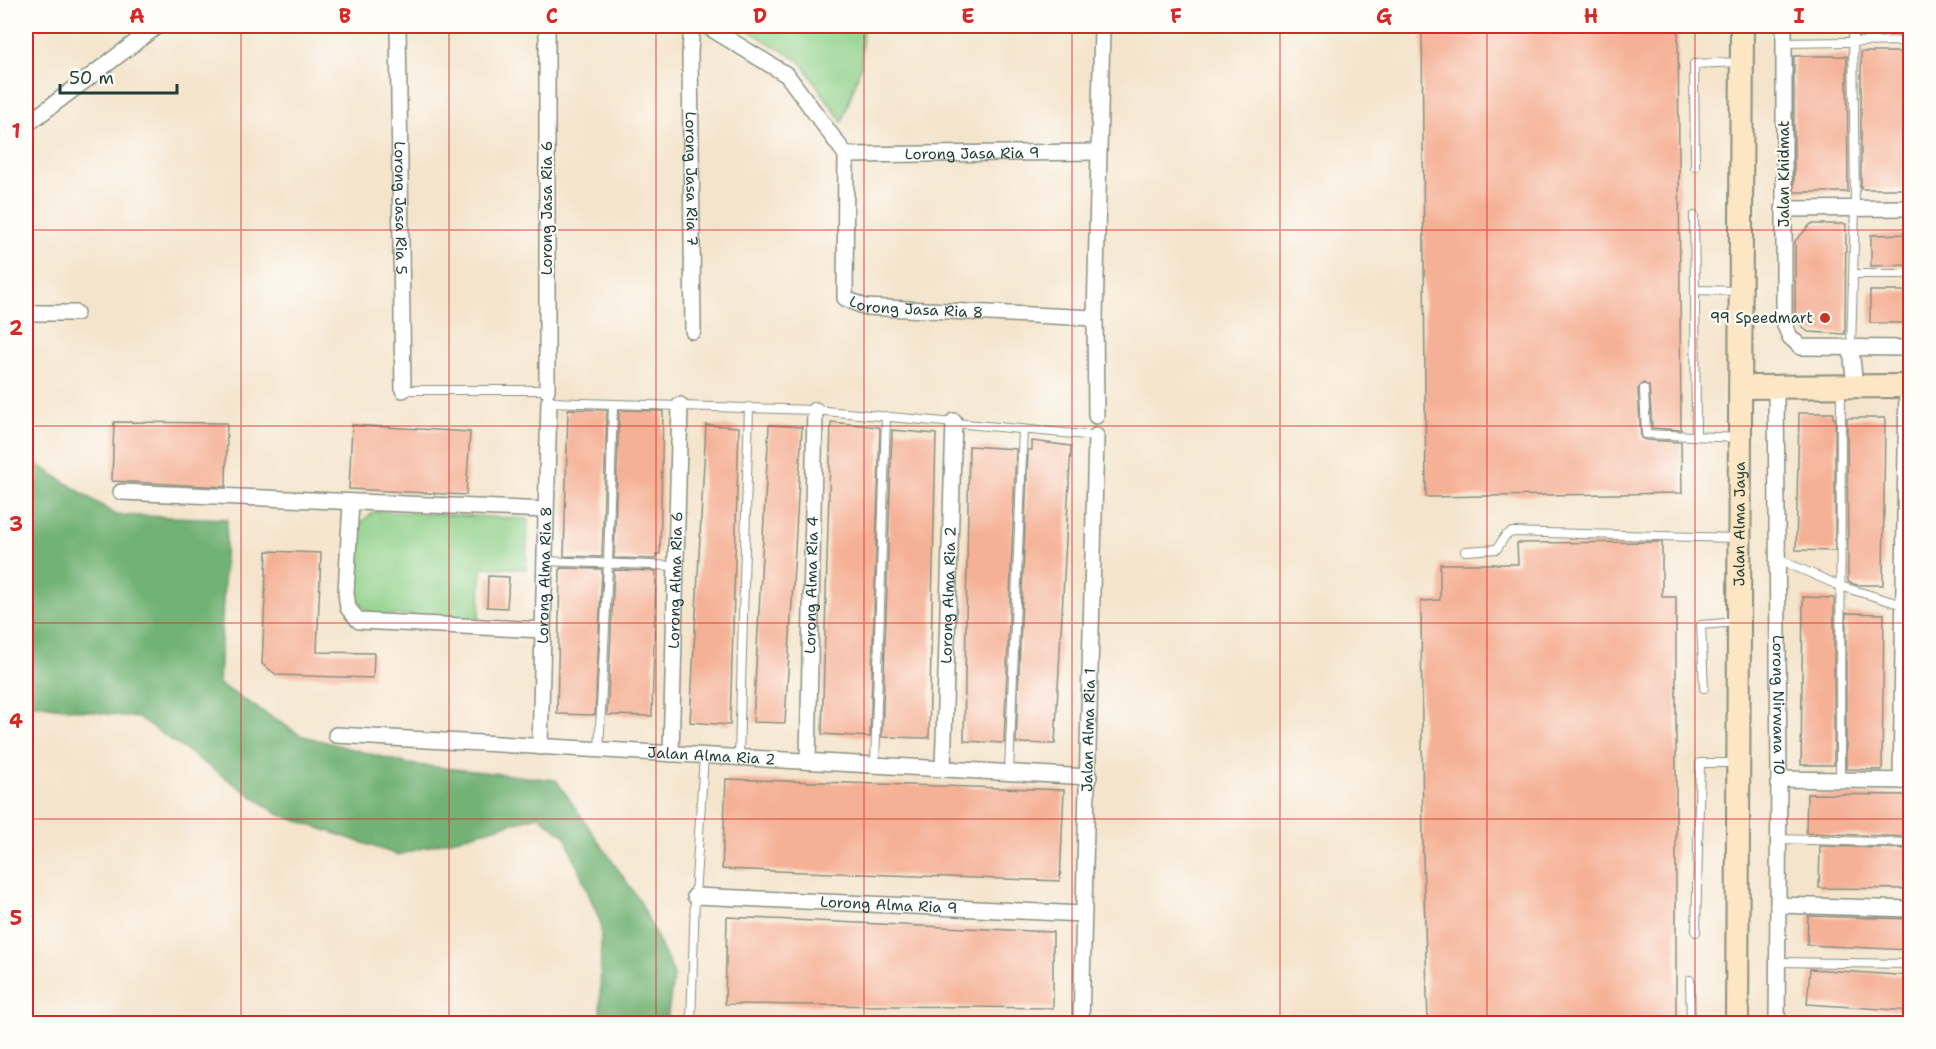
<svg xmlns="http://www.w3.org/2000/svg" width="1936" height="1049" font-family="'Shantell Sans',sans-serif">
  <rect width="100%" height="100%" fill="#fdfcf7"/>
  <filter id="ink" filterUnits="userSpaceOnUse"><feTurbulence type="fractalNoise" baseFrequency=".0167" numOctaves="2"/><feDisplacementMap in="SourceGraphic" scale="12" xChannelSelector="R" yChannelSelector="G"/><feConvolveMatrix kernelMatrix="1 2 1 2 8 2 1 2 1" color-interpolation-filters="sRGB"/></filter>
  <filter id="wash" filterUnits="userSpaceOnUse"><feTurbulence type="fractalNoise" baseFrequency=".008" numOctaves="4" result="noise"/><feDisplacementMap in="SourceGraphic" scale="24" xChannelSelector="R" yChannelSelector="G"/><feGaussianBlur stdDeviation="1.35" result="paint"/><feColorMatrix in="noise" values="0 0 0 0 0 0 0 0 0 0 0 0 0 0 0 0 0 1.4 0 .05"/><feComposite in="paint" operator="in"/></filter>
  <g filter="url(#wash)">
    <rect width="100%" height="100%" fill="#f4e4cc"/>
    <!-- green -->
    <path fill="#8dcf87" stroke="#56865e" stroke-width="1.5" d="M741,26H863L861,66L842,122L801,62Z
      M375,511L528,519L526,569L482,567L479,619L370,614L356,598L357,525Z"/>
    <!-- forest -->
    <path fill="#72b274" stroke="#487854" stroke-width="1.5" d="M26,457L116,515L227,519L219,684L300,735L408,764L556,780L640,901L674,974L667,1019L663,1023H600L601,924L565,836L538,816L398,855L278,814L139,718L26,703V619L32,593L26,590Z"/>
    <g id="blocks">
      <!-- building -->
      <path fill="#f5b196" d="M1422,26H1678L1681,430L1652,428L1649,386L1643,383L1638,389L1641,438L1646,440L1681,442L1682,493L1426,497Z
        M1861,52H1911V189H1861Z
        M1794,56H1847L1848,192H1794Z
        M1811,224H1846L1845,334L1808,332L1795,319V241Z
        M1911,234V265L1871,266V235Z
        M1870,291H1911V323H1870Z
        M568,409L607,410L602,557L564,556Z
        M619,410L663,411L660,554H656V559L614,558Z
        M1799,413H1833V418H1835V551L1796,550Z
        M1847,418H1885L1883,585H1857L1848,582Z
        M114,422L227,423L226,487L112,481Z
        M831,422L878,427L880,429L870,737L822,734Z
        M352,425L470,432L466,495L349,489Z
        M706,425L739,427L730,725L690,722Z
        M769,425L802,427L785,723L753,722Z
        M892,430L936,434L929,738L882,737Z
        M1032,441L1071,446L1055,744L1016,743L1028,450H1032Z
        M969,446L1016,449L1004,743L964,741Z
        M1662,542V597H1676V1023H1428L1423,859L1421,601L1440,600V564H1518L1517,543Z
        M267,551L321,553L317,652L374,653L373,678L277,675L262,664Z
        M560,568L602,569L595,715L557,714Z
        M614,570L656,571L652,716L607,715Z
        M488,576L509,577L507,608L487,607Z
        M1803,597L1834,598V765H1801Z
        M1846,613L1884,614L1882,770L1846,769Z
        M726,779L1064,790L1060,881L722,869Z
        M1807,794L1911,795V837L1806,833Z
        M1820,846L1911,849V889L1819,888Z
        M1808,916L1911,919V950L1807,945Z
        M727,917L1053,932V1008L725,1004Z
        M1810,969L1911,976V1011L1807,1004Z"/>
    </g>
  </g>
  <g filter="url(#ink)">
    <use href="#blocks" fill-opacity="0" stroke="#8a9080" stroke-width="1.5"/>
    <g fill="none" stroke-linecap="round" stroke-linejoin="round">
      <defs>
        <path id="lane" d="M1784,43L1910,41
          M1695,167L1694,64L1740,62
          M1694,216L1695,290L1738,291
          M1853,274H1910
          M1695,290L1696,436
          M1851,348L1855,208L1853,26
          M1644,389L1646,434L1739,438
          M403,390H547
          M549,402L815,410L1096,436
          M1465,551L1497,549L1505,536L1512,532L1736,538
          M1778,559L1840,586L1906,606
          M544,561L677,566
          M1704,688L1701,625L1738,622
          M599,750L608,564L613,405
          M739,757L749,407
          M875,765L886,416
          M1009,772L1023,429
          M1840,780L1841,388
          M1779,839L1910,843
          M1696,932L1700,763H1737
          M1778,962L1910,964
          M1690,980L1691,1024
          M691,1024L695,896L704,756"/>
        <g id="street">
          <path id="s1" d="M398,26L403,390"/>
          <path d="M547,26V390"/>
          <path id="s2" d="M692,26L690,52L693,331"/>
          <path d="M707,26L787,75L846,155"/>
          <path d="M1784,26V323L1790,337L1801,347L1910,348"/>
          <path d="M26,125L157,26"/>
          <path id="s3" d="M846,155L845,298L865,307L1095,318"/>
          <path id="s4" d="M846,155L1098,152"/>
          <path d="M1783,209L1910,208"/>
          <path d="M26,313H76"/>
          <path d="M1851,349L1855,386"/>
          <path id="s5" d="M1776,387L1779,779L1777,1024"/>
          <path d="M1096,416L1095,318L1102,28"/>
          <path d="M121,492L546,510"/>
          <path d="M351,502L346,593L348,608L359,621L543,630"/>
          <path id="s6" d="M336,735L1089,777"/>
          <path id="s7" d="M540,747L549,402"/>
          <path id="s8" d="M671,754L680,405"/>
          <path id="s9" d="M808,761L815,410"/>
          <path id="s10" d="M943,769L954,421"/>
          <path d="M1779,779L1910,781"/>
          <path d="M1901,781L1907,386"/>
          <path id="s11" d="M695,896L1083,914"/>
          <path d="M1778,905L1910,909"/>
          <path id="s12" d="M1081,1024L1096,436"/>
        </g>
        <g id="secondary">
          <path d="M1741,387L1910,386"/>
          <path id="s13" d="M1737,1024L1742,26"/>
        </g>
      </defs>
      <!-- lane casing -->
      <use href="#lane" stroke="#8a9080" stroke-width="10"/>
      <!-- street casing -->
      <use href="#street" stroke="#8a9080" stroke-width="18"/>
      <!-- secondary casing -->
      <use href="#secondary" stroke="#8a9080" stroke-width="26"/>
      <!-- lane -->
      <use href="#lane" stroke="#fff" stroke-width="8"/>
      <!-- street -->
      <use href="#street" stroke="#fff" stroke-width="15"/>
      <!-- secondary -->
      <use href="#secondary" stroke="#fce6c4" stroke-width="22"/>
    </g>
  </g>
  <!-- grid -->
  <path fill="none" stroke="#d62828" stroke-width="1.5" stroke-opacity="0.55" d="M241,26V1024M449,26V1024M656,26V1024M864,26V1024M1072,26V1024M1280,26V1024M1487,26V1024M1695,26V1024M26,230H1910M26,426H1910M26,623H1910M26,819H1910"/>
  <!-- markers -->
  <circle fill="#c8321e" stroke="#fdfcf7" stroke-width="2" cx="1825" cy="318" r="6"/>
  <g text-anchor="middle" stroke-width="4.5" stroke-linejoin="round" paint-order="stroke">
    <!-- street labels -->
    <g font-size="15" fill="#1f3d34" stroke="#fdfcf7">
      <text dy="5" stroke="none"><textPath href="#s4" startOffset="126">Lorong Jasa Ria 9</textPath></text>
      <text transform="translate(1784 174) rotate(-90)" y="5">Jalan Khidmat</text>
      <text dy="5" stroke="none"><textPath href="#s2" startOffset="153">Lorong Jasa Ria 7</textPath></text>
      <text dy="5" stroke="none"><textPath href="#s1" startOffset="182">Lorong Jasa Ria 5</textPath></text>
      <text transform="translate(547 208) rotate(-90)" y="5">Lorong Jasa Ria 6</text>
      <text dy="5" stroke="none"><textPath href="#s3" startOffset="216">Lorong Jasa Ria 8</textPath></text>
      <text dy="5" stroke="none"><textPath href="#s13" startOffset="500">Jalan Alma Jaya</textPath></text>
      <text dy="5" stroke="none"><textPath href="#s7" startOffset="172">Lorong Alma Ria 8</textPath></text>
      <text dy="5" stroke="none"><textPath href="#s8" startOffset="174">Lorong Alma Ria 6</textPath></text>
      <text dy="5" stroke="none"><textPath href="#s9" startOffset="176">Lorong Alma Ria 4</textPath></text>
      <text dy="5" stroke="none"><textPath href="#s10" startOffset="174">Lorong Alma Ria 2</textPath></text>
      <text dy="5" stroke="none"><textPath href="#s5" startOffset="318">Lorong Nirwana 10</textPath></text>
      <text dy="5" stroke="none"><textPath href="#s12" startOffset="294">Jalan Alma Ria 1</textPath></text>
      <text dy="5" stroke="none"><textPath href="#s6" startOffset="376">Jalan Alma Ria 2</textPath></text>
      <text dy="5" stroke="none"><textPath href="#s11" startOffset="194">Lorong Alma Ria 9</textPath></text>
    </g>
    <!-- poi labels -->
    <g font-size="15" fill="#1f3d34" stroke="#fdfcf7" text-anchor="end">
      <text x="1813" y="323">99 Speedmart</text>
    </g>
  </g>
  <!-- margin -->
  <rect width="1936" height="1049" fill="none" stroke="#fdfcf7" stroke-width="66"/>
  <!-- scale -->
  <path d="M60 84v9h117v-9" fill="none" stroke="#1f3d34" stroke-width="3"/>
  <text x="69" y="84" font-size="18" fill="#1f3d34" stroke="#fdfcf7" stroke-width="4.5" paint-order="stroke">50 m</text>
  <rect x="33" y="33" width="1870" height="983" fill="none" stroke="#d62828" stroke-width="2"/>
  <g font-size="20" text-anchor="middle" font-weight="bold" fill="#d62828">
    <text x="137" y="23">A</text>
    <text x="345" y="23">B</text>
    <text x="552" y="23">C</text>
    <text x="760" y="23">D</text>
    <text x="968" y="23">E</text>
    <text x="1176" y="23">F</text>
    <text x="1384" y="23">G</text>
    <text x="1591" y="23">H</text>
    <text x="1799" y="23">I</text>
    <text x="16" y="138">1</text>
    <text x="16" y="335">2</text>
    <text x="16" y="531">3</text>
    <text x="16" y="728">4</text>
    <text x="16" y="925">5</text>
  </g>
</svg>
